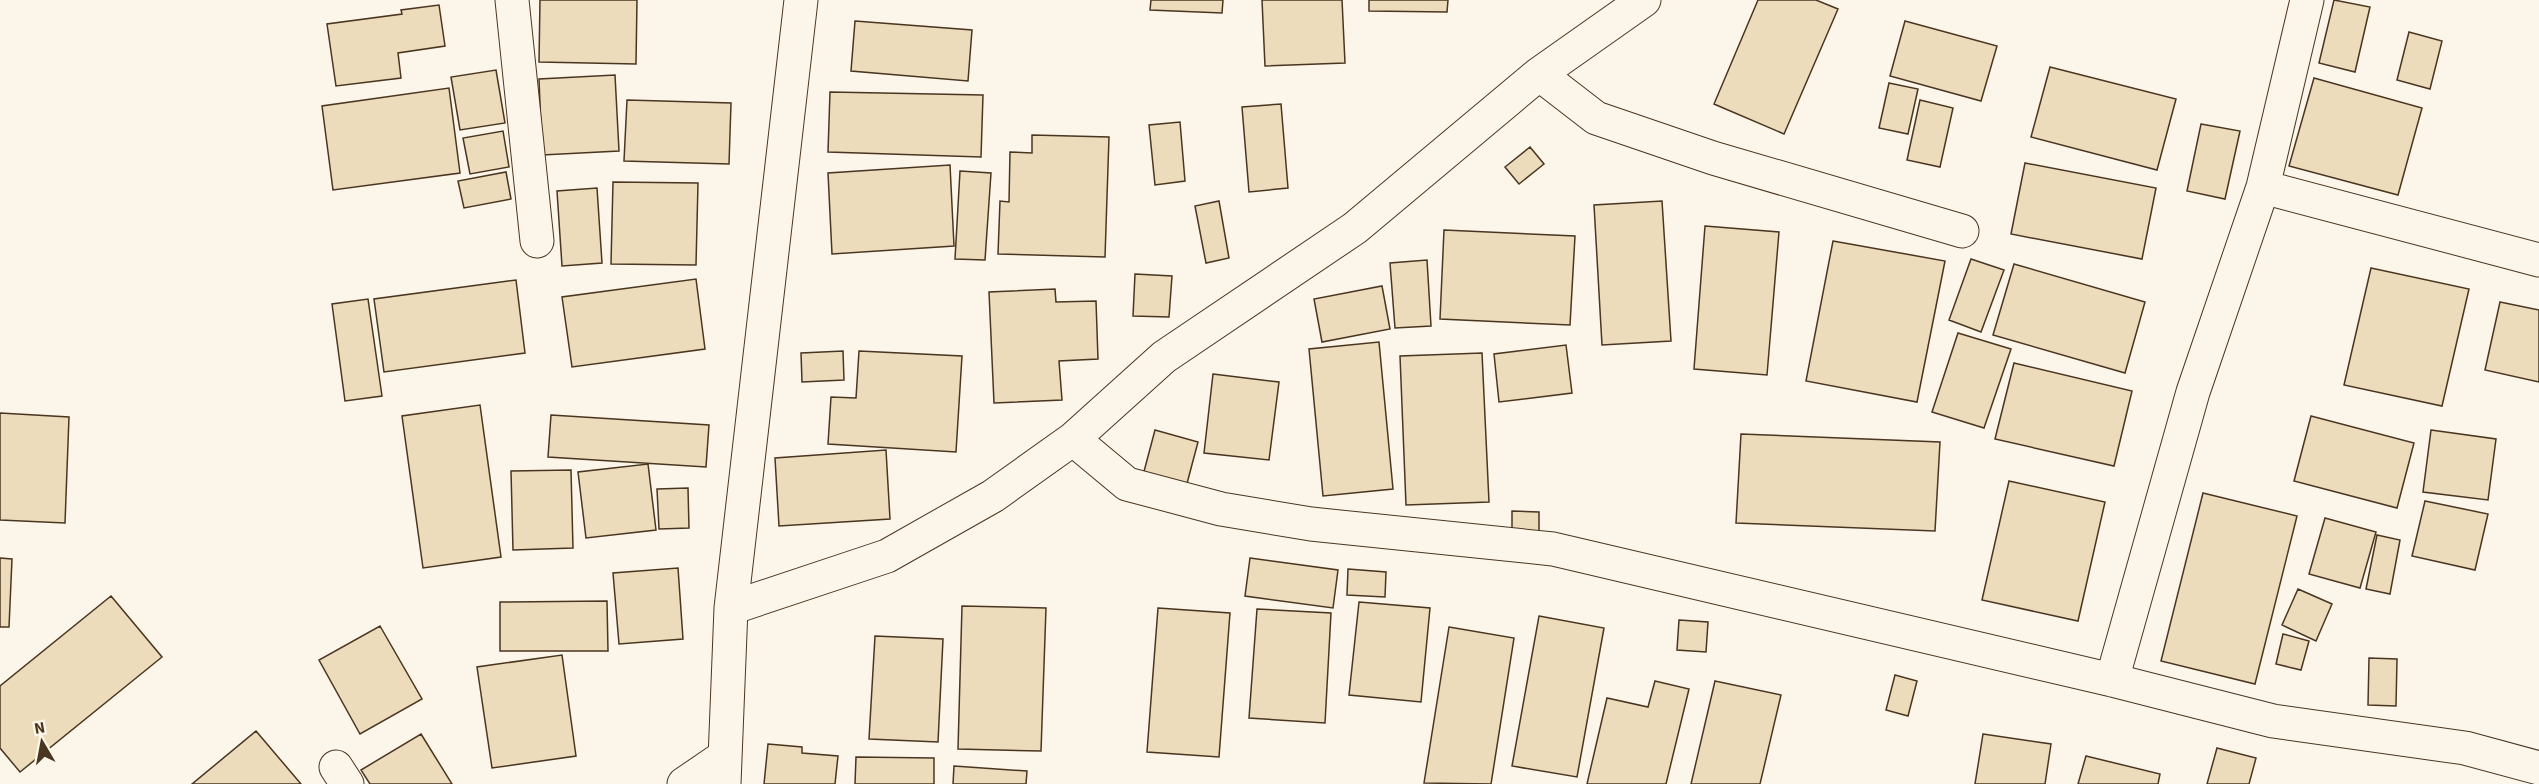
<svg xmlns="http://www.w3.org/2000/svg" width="2539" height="784" font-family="'Source Sans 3',sans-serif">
  <rect width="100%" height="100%" fill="#fbf6e9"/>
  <!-- building -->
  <path fill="#ecdcbc" stroke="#4a3520" stroke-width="1.5" d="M540,0H637L636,64L539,62Z
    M1151,0H1223L1222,13L1150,10Z
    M1262,0H1342L1345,63L1265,66Z
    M1369,0H1448L1447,12L1369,11Z
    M1758,0H1816L1838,9L1784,134L1714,104Z
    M2334,0L2370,7L2355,72L2319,63Z
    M439,5L445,46L398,53L401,78L336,86L327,24L402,14L401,10Z
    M855,21L972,30L968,81L851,71Z
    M1905,21L1997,46L1981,101L1890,76Z
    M2409,32L2442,41L2430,89L2397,80Z
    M2050,67L2176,99L2157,170L2031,137Z
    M496,70L505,123L460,130L451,77Z
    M615,75L619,151L542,155L539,79Z
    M2314,78L2422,108L2398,195L2289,166Z
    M1889,83L1918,89L1908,134L1879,128Z
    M449,88L460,173L333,190L322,106Z
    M830,92L983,95L981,157L828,152Z
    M627,100L731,103L729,164L624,161Z
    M1920,100L1953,108L1940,167L1907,160Z
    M1281,104L1288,188L1249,192L1242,107Z
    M1180,122L1185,181L1155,185L1149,125Z
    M2201,124L2240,131L2225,199L2187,191Z
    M503,131L509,167L470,174L463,138Z
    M1032,135L1109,137L1105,257L998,254L1000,201L1009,202L1010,152L1032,153Z
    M1530,147L1544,164L1519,184L1505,167Z
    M2025,163L2156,188L2142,259L2011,234Z
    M950,165L954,246L832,254L828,173Z
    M960,171L991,173L985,260L955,259Z
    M506,172L511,199L464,208L458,181Z
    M613,182L698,183L696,265L611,264Z
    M597,188L602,263L562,266L557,191Z
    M1219,201L1229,258L1206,263L1195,206Z
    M1662,201L1671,341L1602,345L1594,205Z
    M1705,226L1779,232L1767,375L1694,369Z
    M1444,230L1575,236L1570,325L1440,319Z
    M1833,241L1945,261L1917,402L1806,381Z
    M1971,259L2004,270L1981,332L1949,320Z
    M1427,260L1431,326L1395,328L1390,263Z
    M2014,264L2145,302L2125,373L1993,335Z
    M2371,268L2469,289L2442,406L2344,385Z
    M1135,274L1172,276L1169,317L1133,316Z
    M696,279L705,349L572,367L562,297Z
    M516,280L525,353L384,372L374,299Z
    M1382,286L1390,329L1322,342L1314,299Z
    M1055,289L1056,302L1096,301L1098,359L1059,361L1062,400L994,403L989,292Z
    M368,299L382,396L345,401L332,304Z
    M2500,302L2539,310V382L2485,370Z
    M1958,333L2011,349L1984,428L1932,412Z
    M1379,342L1393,489L1323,496L1309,349Z
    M1566,345L1572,393L1499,402L1494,354Z
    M843,351L844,380L802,382L801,353Z
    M859,351L962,356L956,452L828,444L831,397L856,398Z
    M1482,353L1489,502L1406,505L1400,356Z
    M2014,363L2132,391L2114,466L1995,439Z
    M1213,374L1279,382L1269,460L1204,453Z
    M480,405L501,557L423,568L402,416Z
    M0,413L69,417L65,523L0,520Z
    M551,415L709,425L706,467L548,457Z
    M2311,416L2414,443L2397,508L2294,481Z
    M1155,430L1198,442L1185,491L1142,479Z
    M2431,430L2496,439L2488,500L2423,492Z
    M1741,434L1940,442L1935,531L1736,523Z
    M886,450L890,519L779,526L775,458Z
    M648,464L656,530L586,538L578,472Z
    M571,470L573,548L513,550L511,471Z
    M2009,481L2105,502L2078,621L1982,600Z
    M688,488L689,528L659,529L657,489Z
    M2203,493L2297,516L2255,684L2161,661Z
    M2425,501L2488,514L2475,570L2412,556Z
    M1512,511L1539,512V540H1512Z
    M2325,518L2376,532L2360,588L2309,574Z
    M2377,535L2400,540L2390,594L2366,589Z
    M0,558L12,559L9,627H0Z
    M1250,558L1338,570L1333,608L1245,596Z
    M678,568L683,639L619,644L613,573Z
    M1348,569L1386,572L1385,597L1347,595Z
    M2298,589L2332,604L2316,641L2282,625Z
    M111,596L162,657L20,772L0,748V686Z
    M607,601L608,651H500V602Z
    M1359,602L1430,608L1421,702L1349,695Z
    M962,606L1046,608L1041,751L958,749Z
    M1158,608L1230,613L1219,757L1147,752Z
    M1257,609L1331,613L1325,723L1249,718Z
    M1539,616L1604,628L1577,777L1512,766Z
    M1679,620L1708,622L1706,652L1677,650Z
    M380,626L422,699L360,734L319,660Z
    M1449,627L1514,638L1491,784L1424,783Z
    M2283,634L2309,641L2301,670L2276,664Z
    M875,636L943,639L938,742L869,739Z
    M562,655L576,756L492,768L477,667Z
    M2369,658L2397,659L2396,706L2368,705Z
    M1895,675L1917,681L1908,716L1886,710Z
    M1655,681L1689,689L1666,784H1587L1607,698L1648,707Z
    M1715,681L1781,695L1760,784H1691Z
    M256,731L301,784H192Z
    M421,734L452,784H370L361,770Z
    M1983,734L2051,744L2045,784H1975Z
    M768,744L802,747V753L838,756L835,784H764Z
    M2217,748L2256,758L2249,784H2207Z
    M2086,756L2160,774L2158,784H2078Z
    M856,757L934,758V784H855Z
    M954,766L1027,771L1026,784H953Z"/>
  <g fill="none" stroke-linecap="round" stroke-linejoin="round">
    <defs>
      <path id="minor" d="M512,0L537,241
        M1539,74L1596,118L1713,158L1962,231
        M2263,187L2539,260
        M1073,439L1127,484L1221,509L1311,524L1553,549L2112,680L2273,721L2465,748L2539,768
        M731,608L887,556L993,496L1073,439L1164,357L1355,228L1539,74L1644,0
        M2112,680L2193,392L2263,187L2307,0
        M336,767L347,784
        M684,784L725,756
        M724,784L731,608L801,0"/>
    </defs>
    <!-- minor casing -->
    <use href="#minor" stroke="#4a3520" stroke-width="35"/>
    <!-- minor -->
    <use href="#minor" stroke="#fbf6e9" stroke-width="33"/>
  </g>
  <!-- north arrow -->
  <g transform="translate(42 742) rotate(350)" stroke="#fbf6e9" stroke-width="4.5" paint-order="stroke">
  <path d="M0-4.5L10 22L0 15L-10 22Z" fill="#4a3520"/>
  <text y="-9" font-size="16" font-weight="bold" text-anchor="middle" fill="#4a3520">N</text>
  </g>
</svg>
